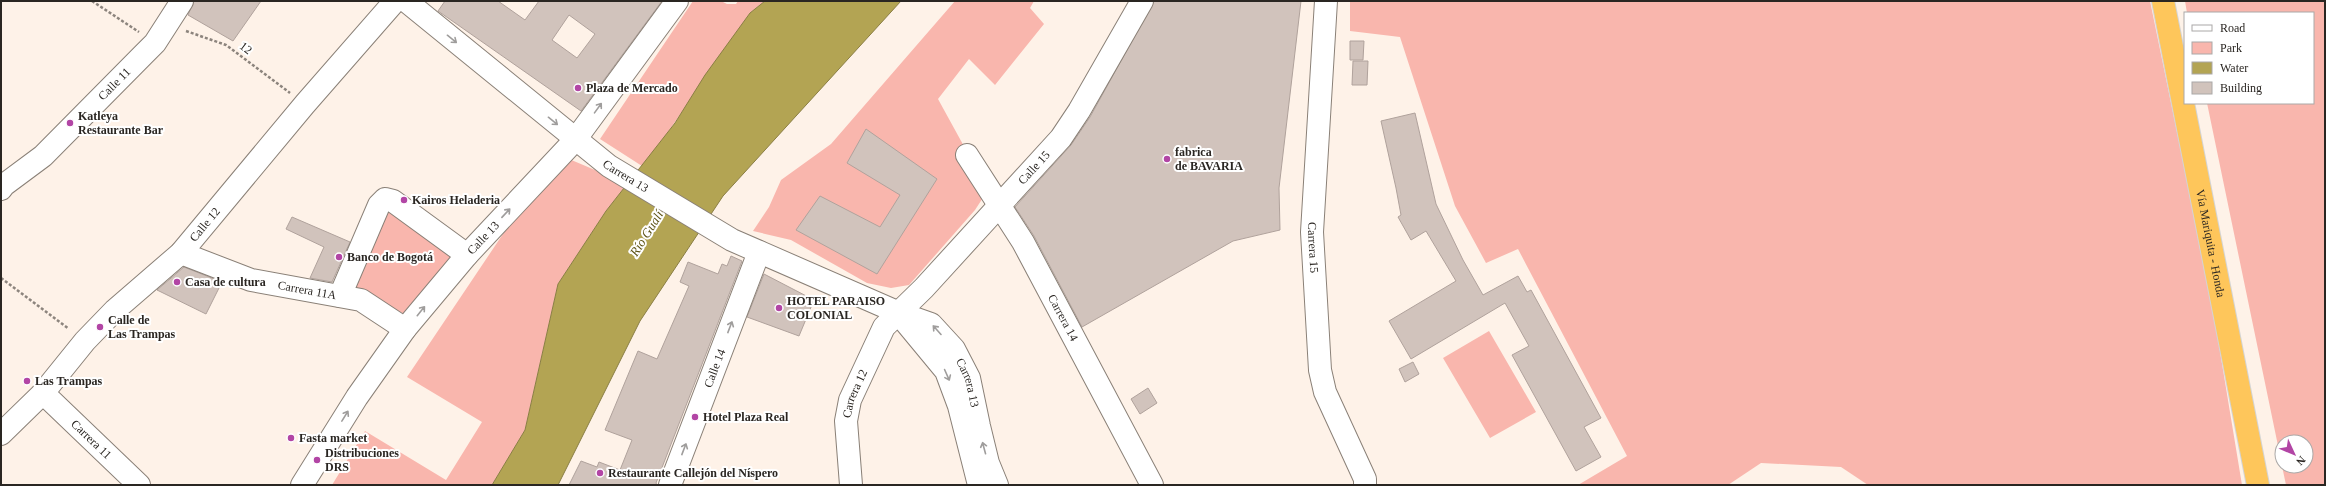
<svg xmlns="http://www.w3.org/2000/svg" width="2326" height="486" font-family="Georgia,serif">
  <rect width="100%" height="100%" fill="#fef2e8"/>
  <!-- green -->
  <path fill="#f9b6ad" d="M693,1H721L727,4H736L738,1H765L750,13L666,135L642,166L600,139Z
    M955,1H1034L1030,8L1044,24L995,85L969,59L938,99L988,190L975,210L909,285L891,288L867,283L791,240L753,231L769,207L781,180L831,144Z
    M1350,1H2150L2211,297L2242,485H1868L1841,467L1761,463L1728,485H1578L1627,456L1518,249L1486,263L1455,206L1400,37L1350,31Z
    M2185,1H2325V485H2286L2282,466H2306V442H2282V465L2207,103H2313V13H2187Z
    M569,159L614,178L625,187L606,211L558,284L525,430L492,485H332L365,431L446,480L482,422L407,377L507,228L551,175Z
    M390,206L449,250L450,258L408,316L357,289L353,281Z
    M1489,331L1536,412L1490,438L1443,358Z"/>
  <!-- water -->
  <path fill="#b3a453" stroke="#8a7e44" d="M765,1H901L723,196L640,321L558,485H492L525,430L558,284L606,211L675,123L705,75L750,13Z"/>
  <!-- building -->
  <path fill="#d1c3bc" stroke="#b0a29c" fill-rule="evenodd" d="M194,1H261L233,41L188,15Z
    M445,1H498L525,20L539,1H662L581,111L438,11ZM569,15L595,34L577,58L552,40Z
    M1154,1H1301L1279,188L1280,230L1233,241L1082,327L1034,236L1015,207L1071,145L1090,117Z
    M1350,41H1364L1363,60H1350Z
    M1353,61H1368L1367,85H1352Z
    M1415,113L1436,204L1463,260L1483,295L1518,276L1527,292L1531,290L1601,418L1584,427L1601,457L1576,471L1512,355L1529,346L1505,303L1411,359L1389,321L1456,281L1426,231L1411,240L1398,217L1401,215L1396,188L1381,121Z
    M866,129L937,179L877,274L796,230L820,196L880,227L900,195L847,163Z
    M292,217L350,242L332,282L310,278L324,247L286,229Z
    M731,256L742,261L656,483L657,485H569L581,461L597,467L599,462L620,470L632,440L605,430L638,351L657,359L689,286L680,282L688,262L718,274L722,264L727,266Z
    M184,267L222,282L206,314L157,290Z
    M764,274L814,300L799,336L747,317Z
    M1413,362L1419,374L1405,382L1399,369Z
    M1148,388L1157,403L1140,414L1131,399Z"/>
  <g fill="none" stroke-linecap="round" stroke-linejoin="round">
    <defs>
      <g id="minor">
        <path id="s1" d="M406,1L609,166L732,240L897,312L931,324L954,349L969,378L979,426L988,463L997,485"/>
        <path id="s2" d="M1326,1L1312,232L1320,370L1325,392L1365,479V485"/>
        <path id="s3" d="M967,155L1023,242L1152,485"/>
        <path id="s4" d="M1,189L4,185L43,156L143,55L155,43L182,1"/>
        <path id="s5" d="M181,253L251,280L361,300L405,329"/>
        <path d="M340,296L379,205L385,199L393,201L467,255"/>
        <path d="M898,313L946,371L959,406L979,485"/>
        <path id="s6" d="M43,393L139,485"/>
        <path id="s7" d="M1,434L43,393L85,341L115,310L181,253L305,104L395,1"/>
        <path id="s8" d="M302,485L357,397L405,329L467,255L575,140L677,1"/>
        <path id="s9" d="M670,485L759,252"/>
        <path id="s10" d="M851,485L846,421L850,400L884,327L924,288L1061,138L1079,111L1142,1"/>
      </g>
      <g id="highway">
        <path id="s11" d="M2163,1L2258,485"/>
      </g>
    </defs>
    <!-- minor casing -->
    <use href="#minor" stroke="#8a8077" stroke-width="24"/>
    <!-- highway casing -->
    <use href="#highway" stroke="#d4d4d3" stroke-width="24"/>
    <!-- path -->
    <path stroke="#8c847d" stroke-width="2.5" stroke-dasharray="3 2" stroke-linecap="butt" d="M92,1L139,32
      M186,31L226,45L290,93
      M1,278L69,329"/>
    <!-- minor -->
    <use href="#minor" stroke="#fff" stroke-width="22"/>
    <!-- highway -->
    <use href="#highway" stroke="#fec65b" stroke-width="22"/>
  </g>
  <!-- one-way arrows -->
  <defs><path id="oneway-shaft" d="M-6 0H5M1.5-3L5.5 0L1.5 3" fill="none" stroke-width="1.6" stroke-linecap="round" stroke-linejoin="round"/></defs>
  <g stroke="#9f9d9c">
    <use href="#oneway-shaft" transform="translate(452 39) rotate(39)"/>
    <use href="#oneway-shaft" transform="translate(598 108) rotate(-54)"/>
    <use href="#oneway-shaft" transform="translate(553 121) rotate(39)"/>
    <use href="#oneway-shaft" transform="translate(506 213) rotate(-47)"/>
    <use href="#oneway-shaft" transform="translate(421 311) rotate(-51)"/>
    <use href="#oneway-shaft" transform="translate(730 327) rotate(-69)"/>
    <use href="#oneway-shaft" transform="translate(937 330) rotate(-132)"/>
    <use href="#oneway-shaft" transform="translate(947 375) rotate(66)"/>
    <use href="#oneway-shaft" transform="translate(345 416) rotate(-58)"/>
    <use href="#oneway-shaft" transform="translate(984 448) rotate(-105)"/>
    <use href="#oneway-shaft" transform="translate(684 449) rotate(-69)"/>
  </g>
  <!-- markers -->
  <g fill="#b245a5" stroke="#fff" stroke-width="1.5">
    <circle cx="578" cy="88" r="4"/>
    <circle cx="70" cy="123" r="4"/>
    <circle cx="1167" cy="159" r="4"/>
    <circle cx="404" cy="200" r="4"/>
    <circle cx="339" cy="257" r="4"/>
    <circle cx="177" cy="282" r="4"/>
    <circle cx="779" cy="308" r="4"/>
    <circle cx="100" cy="327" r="4"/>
    <circle cx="27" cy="381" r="4"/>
    <circle cx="695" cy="417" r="4"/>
    <circle cx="291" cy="438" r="4"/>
    <circle cx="317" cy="460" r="4"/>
    <circle cx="600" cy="473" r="4"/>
  </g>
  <g text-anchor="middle" stroke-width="4" stroke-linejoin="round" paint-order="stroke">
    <!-- street labels -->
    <g font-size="12" fill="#2a2622" stroke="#fff">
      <text transform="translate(246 48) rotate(37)" y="4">12</text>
      <text dy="4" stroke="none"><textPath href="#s4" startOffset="155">Calle 11</textPath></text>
      <text dy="4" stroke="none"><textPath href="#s10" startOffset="385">Calle 15</textPath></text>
      <text dy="4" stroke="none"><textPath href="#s1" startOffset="281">Carrera 13</textPath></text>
      <text dy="4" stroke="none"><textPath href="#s7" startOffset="293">Calle 12</textPath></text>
      <text dy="4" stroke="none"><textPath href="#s8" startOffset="307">Calle 13</textPath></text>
      <text dy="4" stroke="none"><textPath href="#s11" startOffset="247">Vía Mariquita - Honda</textPath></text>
      <text dy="4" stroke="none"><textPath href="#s2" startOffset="247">Carrera 15</textPath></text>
      <text dy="4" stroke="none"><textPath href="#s5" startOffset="132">Carrera 11A</textPath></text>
      <text dy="4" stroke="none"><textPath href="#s3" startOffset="189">Carrera 14</textPath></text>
      <text dy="4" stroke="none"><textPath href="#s9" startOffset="125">Calle 14</textPath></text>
      <text dy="4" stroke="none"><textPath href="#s1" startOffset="692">Carrera 13</textPath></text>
      <text dy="4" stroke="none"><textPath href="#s10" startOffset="93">Carrera 12</textPath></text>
      <text dy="4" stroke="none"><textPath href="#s6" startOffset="67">Carrera 11</textPath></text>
    </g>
    <!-- poi labels -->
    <g font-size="12" font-weight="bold" fill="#2a2622" stroke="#fff" text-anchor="start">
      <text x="586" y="92">Plaza de Mercado</text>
      <text x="78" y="120">Katleya<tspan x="78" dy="14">Restaurante Bar</tspan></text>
      <text x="1175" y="156">fabrica<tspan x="1175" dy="14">de BAVARIA</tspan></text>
      <text x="412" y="204">Kairos Heladeria</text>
      <text x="347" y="261">Banco de Bogotá</text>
      <text x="185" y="286">Casa de cultura</text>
      <text x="787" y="305">HOTEL PARAISO<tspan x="787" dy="14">COLONIAL</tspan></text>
      <text x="108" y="324">Calle de<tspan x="108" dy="14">Las Trampas</tspan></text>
      <text x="35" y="385">Las Trampas</text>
      <text x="703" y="421">Hotel Plaza Real</text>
      <text x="299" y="442">Fasta market</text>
      <text x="325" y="457">Distribuciones<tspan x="325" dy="14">DRS</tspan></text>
      <text x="608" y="477">Restaurante Callejón del Níspero</text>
    </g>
    <!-- water labels -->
    <g font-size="13" font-style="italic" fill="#5c5214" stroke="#fff">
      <text transform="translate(646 233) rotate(-58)" y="5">Río Gualí</text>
    </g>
  </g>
  <!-- border -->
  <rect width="2326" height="486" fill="none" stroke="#2a2622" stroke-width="4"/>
  <!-- legend -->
  <rect x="2184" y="12" width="130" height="92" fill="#ffffff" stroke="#aaa8a7"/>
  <rect x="2192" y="25" width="20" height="6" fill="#ffffff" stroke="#aaa8a7"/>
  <text x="2220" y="32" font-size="12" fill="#2a2622">Road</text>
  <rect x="2192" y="42" width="20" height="12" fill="#f9b6ad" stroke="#aaa8a7"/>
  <text x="2220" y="52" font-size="12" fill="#2a2622">Park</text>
  <rect x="2192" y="62" width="20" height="12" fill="#b3a453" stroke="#aaa8a7"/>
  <text x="2220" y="72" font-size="12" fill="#2a2622">Water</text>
  <rect x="2192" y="82" width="20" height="12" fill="#d1c3bc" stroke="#aaa8a7"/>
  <text x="2220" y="92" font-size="12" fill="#2a2622">Building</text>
  <!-- north arrow -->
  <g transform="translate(2294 454) rotate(134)"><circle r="19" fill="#ffffff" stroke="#aaa8a7"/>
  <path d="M0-3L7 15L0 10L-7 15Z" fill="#b245a5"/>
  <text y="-6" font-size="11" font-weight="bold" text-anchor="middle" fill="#2a2622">N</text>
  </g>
</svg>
